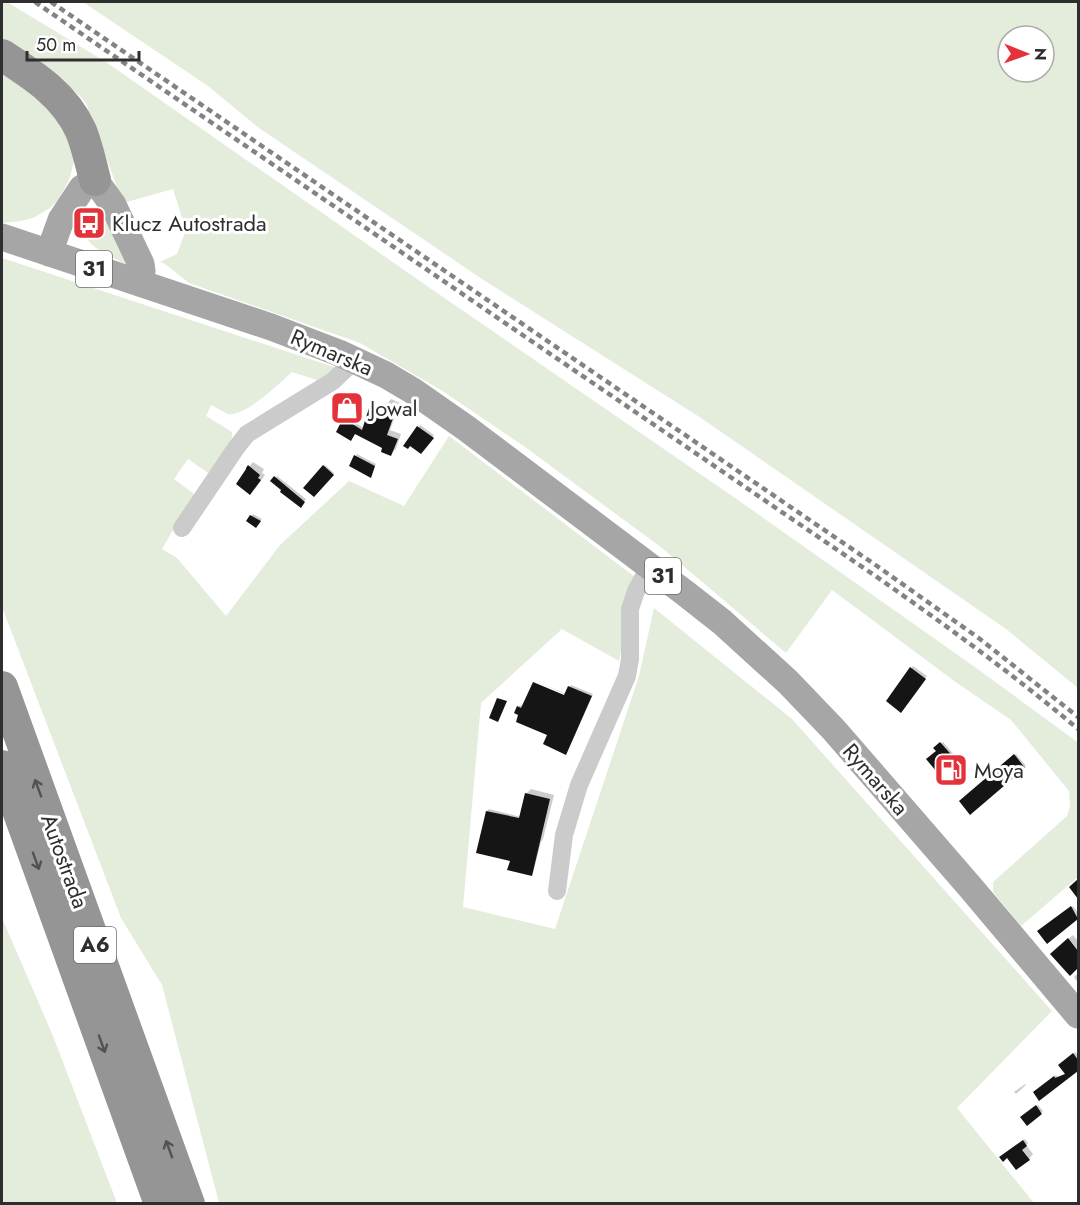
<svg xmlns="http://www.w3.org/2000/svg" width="1080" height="1205" font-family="Jost,sans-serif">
  <rect width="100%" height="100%" fill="#fff"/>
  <!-- green -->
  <path fill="#e4ecdc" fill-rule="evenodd" d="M2,2H7L106,62L427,286L738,500L972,665L1076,741L1078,743V877L1021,926L993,892V882L1067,816L1070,807L1069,791L1011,720L957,683L832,590L786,653L662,548L525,447L441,390L360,343L189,283L165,264L160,262L177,254L186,230L173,189L123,203L86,103L79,95L70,88L2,40Z
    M83,2H1078V688L1006,629L701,418L482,279L259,128L208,86ZM1008,36H1044V72H1008Z
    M2,64L59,114L74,154V162L69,180L58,200L50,208L35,217L22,221L2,223Z
    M99,213L107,215L127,265C113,257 78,245 86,225C89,217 91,214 99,213Z
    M2,258L337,368L334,371L317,380L292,372C281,382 244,418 228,414C223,412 216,407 211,405L206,416L232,432C234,447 217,462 208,473L188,459L174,479L194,494L162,549L177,558L226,616L280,545L349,481L404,506L449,436L635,577L619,661L562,629L481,703L463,907L555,929L639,676L654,608L792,719L1052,1011L957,1108L1034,1203H219L162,985L121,918L2,607Z
    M2,918L53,1036L117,1203H2Z"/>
  <!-- shadow -->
  <path fill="#0003" d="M391,399L400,403L390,430L401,434L396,449L391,454L384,447L344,419L346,417L364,428L371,409L373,407L384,411L387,404Z
    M420,425L434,435L423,450L411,444L405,446Z
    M357,454L376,464L371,476L351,465Z
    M253,462L264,469L262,473L265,475L255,489L248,468Z
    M325,465L334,473L314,495L305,488Z
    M277,476L306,499L300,506L273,481Z
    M253,514L262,519L258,524L248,521Z
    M913,666L927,676L903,709L888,701Z
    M535,681L566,694L571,685L593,694L566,753L549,735L520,714L518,707L520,705L524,707L570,700L571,697Z
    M943,742L964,766L946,781L938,751L935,748Z
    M1016,754L1026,766L971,813L961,801Z
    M531,789L554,795L543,839L541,842L533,873L531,875L511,860L487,811L489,809L521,817L526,794Z
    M1073,906L1078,913V917L1047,942L1041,929Z
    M1073,935L1078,941V966L1070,974L1056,949Z
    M1078,973V983L1074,977Z
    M1075,1052L1078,1056V1069L1040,1099L1037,1090L1056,1075L1058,1078L1066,1073L1060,1065Z
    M1025,1084L1026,1085L1016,1094L1014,1092Z
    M1038,1105L1043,1111L1027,1124L1022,1117Z
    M1025,1139L1028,1143L1026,1145L1033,1154L1029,1159L1010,1151Z"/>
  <!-- building -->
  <path fill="#151515" d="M386,403L397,407L387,435L398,439L391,456L381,452L382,448L355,434L351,441L336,432L343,418L362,430L369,408L382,413Z
    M417,426L434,438L421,454L410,446L408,449L403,446Z
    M354,455L375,466L371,478L349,466Z
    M248,465L260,475L258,478L261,480L250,495L236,484L246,469V468Z
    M323,465L334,475L314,497L303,488Z
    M274,476L305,502L301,508L280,492L281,490L270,481Z
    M250,515L261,521L256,528L246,521Z
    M910,667L926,679L901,713L886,701Z
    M533,682L564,695L568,686L592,696L566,755L543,744L547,735L516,722L518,715L514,713L517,706L521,708Z
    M497,698L507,701L498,722L489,718Z
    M940,742L963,768L946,783L926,759L936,751L933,748Z
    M1014,754L1025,768L970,815L959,801Z
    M525,793L550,799L532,876L507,870L510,861L476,853L486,811L519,818Z
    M1078,879V899L1069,887Z
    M1071,906L1078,919L1047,944L1037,931Z
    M1068,938L1078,951V968L1070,976L1050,954Z
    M1073,1053L1078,1060V1071L1039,1101L1033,1092L1054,1076L1055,1078L1065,1074L1058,1065Z
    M1036,1105L1042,1114L1027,1126L1020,1117Z
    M1023,1140L1027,1146L1022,1150L1030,1160L1016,1170L1007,1158L1003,1162L999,1157Z"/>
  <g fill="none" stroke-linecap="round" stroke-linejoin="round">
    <!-- minor -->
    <path stroke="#cbcbcb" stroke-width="18" d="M182,528L236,448L247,434L333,381L355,360
      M557,891L564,835L579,785L627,676L630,659V609L636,591L643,578L651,567"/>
    <!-- primary -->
    <path stroke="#a6a6a6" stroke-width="27" d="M2,237L271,327L339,353L386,375L413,391L466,428L685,593L722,622L788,682L834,730L971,888L1078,1015
      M49,253L61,220L82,188L95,180L113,205L141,264L142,271L140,283"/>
    <!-- motorway -->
    <path stroke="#959595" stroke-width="32" d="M2,55C33,75 65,95 81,131C87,146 91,164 95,180
      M2,687L189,1204
      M2,766L160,1204"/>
    <!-- rail -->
    <path stroke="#838383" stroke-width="4.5" stroke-dasharray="6 4.5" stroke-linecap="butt" d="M35,2L874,575C944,624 1013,674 1078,729
      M51,2L877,566L980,639L1078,717"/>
  </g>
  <!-- one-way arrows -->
  <defs><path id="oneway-shaft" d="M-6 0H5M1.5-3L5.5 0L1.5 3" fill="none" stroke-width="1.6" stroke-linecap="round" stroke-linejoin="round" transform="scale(1.5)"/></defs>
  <g stroke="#525252">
    <use href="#oneway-shaft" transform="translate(38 788) rotate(-110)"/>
    <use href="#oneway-shaft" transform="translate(36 861) rotate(70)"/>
    <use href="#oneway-shaft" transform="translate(102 1044) rotate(70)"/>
    <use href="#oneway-shaft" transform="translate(169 1149) rotate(-110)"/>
  </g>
  <!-- icons -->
  <defs>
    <symbol id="bus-square" viewBox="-11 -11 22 22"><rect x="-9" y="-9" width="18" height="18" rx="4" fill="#e4323a" stroke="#fff"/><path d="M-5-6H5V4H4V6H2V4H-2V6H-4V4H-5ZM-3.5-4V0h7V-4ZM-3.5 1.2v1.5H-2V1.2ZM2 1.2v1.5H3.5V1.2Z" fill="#fff"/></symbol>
    <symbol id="shop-square" viewBox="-11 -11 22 22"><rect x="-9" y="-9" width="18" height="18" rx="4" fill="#e4323a" stroke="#fff"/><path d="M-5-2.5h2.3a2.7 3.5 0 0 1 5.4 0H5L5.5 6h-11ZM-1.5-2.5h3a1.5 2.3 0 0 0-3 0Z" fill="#fff"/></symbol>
    <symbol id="fuel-square" viewBox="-11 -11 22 22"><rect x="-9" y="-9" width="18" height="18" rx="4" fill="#e4323a" stroke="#fff"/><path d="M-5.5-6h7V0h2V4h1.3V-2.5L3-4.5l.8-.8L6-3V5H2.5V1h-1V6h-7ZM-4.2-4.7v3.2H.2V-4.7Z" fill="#fff"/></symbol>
  </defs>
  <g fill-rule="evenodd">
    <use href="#bus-square" x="70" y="204" width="38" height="38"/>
    <use href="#shop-square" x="328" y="389" width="38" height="38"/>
    <use href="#fuel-square" x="932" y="751" width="38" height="38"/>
  </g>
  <g text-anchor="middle" stroke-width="6" stroke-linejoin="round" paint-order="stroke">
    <!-- shield labels -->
    <g fill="#fff" stroke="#6d6d6d" stroke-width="1.5">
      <rect x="76" y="251" width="36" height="36" rx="4.5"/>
      <rect x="645" y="558" width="36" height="36" rx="4.5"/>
      <rect x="74" y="927" width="42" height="36" rx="4.5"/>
    </g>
    <g font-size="21" font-weight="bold" fill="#2e2e2e">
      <text x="94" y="276">31</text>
      <text x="663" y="583">31</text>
      <text x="95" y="952">A6</text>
    </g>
    <!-- poi labels -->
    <g font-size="22" fill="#2e2e2e" stroke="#fff" text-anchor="start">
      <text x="112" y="231">Klucz Autostrada</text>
      <text x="370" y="416">Jowal</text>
      <text x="974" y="778">Moya</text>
    </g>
    <!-- street labels -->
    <g font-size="22" fill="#2e2e2e" stroke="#fff">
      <text transform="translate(332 352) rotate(23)" y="8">Rymarska</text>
      <text transform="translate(876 779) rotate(49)" y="8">Rymarska</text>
      <text transform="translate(65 861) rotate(70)" y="8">Autostrada</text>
    </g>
  </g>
  <!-- border -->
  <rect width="1080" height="1205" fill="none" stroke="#2e2e2e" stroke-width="6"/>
  <!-- north arrow -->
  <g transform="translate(1026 54) rotate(91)"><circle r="28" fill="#ffffff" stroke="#ababab" stroke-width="1.5"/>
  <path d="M0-4.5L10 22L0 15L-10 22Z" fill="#e4323a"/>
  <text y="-9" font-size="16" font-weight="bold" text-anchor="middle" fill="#2e2e2e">N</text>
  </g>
  <!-- scale -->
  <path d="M27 51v9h112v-9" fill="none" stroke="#2e2e2e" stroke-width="3"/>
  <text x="36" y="51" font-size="18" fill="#2e2e2e" stroke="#ffffff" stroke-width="4.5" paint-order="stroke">50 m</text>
</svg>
